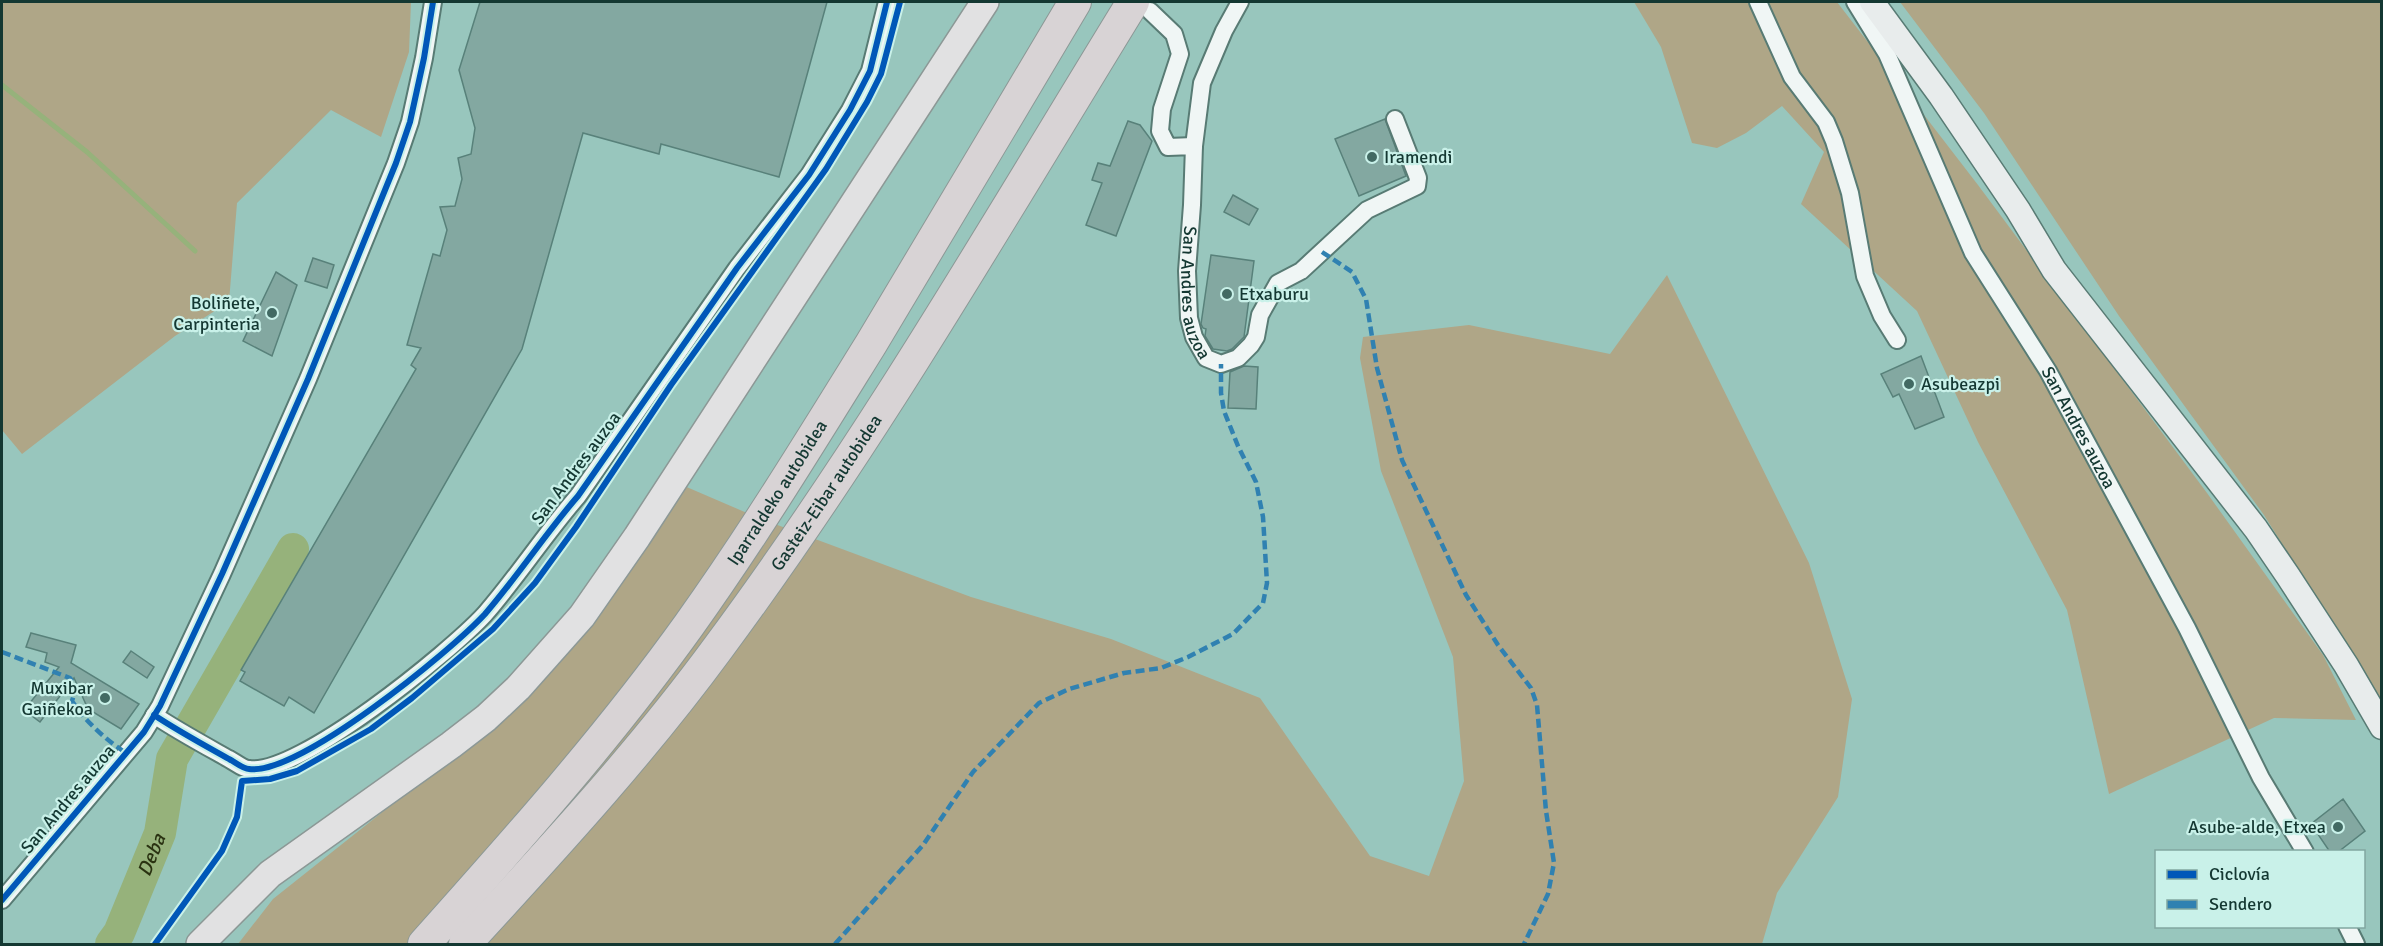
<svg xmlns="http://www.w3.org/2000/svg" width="2383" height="946" font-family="Signika,sans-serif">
  <rect width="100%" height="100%" fill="#98c6bd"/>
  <!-- green -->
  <path fill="#afa687" d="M2,2H411L409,52L381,137L331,110L237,203L229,302L175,336L22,454L2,430Z
    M1634,2H1837L1978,185L2207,493L2323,655L2356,720L2274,718L2109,794L2067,610L1978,442L1917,311L1801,204L1824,152L1782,106L1746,133L1717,148L1692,143L1661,47Z
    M1900,2H2381V703L2264,515L2119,316L1984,113Z
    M1667,275L1809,563L1852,699L1838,797L1777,893L1762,944H238L273,899L463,748L549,674L613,589L661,476L761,519L971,597L1111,639L1260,698L1370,856L1429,876L1464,781L1453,657L1381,471L1360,358L1363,337L1469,325L1610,354Z"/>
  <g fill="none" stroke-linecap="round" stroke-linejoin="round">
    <!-- stream -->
    <path stroke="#96b27b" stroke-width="5" d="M2,85L87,152L195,251"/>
    <!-- river -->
    <path stroke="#96b27b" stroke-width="32" id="s1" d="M111,944L119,933L160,833L172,759L293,549"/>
  </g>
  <!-- building -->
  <path fill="#83a8a1" stroke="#58817a" stroke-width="1.5" d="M480,2H827L779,177L661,144L659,154L583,133L522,349L314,713L289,697L284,706L240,681L245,672L241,670L416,369L411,365L421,348L407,345L433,254L440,256L447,230L440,207L455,206L462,179L458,158L471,154L475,128L459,70Z
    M1385,119L1406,176L1359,196L1335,139Z
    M1128,121L1140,125L1152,141L1116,236L1086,225L1102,183L1092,180L1098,163L1110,166Z
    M1233,195L1258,209L1249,225L1224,212Z
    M1211,255L1254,261L1244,337L1232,349L1227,351L1213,349L1205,336L1206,329L1203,328L1201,324Z
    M313,258L334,265L327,288L305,281Z
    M276,272L297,285L272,356L243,341Z
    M1921,356L1944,417L1915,429L1899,394L1893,397L1881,374Z
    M1244,366L1258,367L1256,409L1228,408L1230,372Z
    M31,633L76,645L71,663L139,704L121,729L88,709L74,678L40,722L24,710L59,667L45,662L47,653L26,647Z
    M131,651L154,667L147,678L123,662Z
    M2343,799L2365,831L2338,852H2330L2311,824Z"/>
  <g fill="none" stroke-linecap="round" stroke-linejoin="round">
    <defs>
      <g id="street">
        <path d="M1758,2L1792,77L1826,122L1834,141L1850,193L1865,276L1882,316L1897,340"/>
        <path id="s2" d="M1855,2L1887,54L1973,253L2048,371L2187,628L2261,778L2305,852"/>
        <path id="s3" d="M1150,11L1174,34L1180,54L1162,109L1160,131L1168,147L1194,146L1192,205L1187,271L1189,318L1194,337L1206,358L1221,364L1238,358L1251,345L1256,337L1260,315L1278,283L1301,271L1367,210L1417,186L1418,178L1395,119"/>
        <path d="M1194,146L1202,83L1224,31L1240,2"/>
        <path d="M154,715C178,731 204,745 229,759C235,762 243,769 249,769C298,776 450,652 485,614C518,576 545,534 578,496L737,268L809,175L850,110L870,71L887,2"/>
        <path d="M2,900L144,732L160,706L222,574L308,379L396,163L410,122L424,58L433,2"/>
        <path d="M2347,926L2356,944"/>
      </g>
      <path id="secondary" d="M1872,2L1941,96L2018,210L2054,270L2256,529L2288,576L2346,665L2382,727"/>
      <path id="primary" d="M200,944L270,874L451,745L486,718L518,688L582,616L637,537L985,2"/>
      <g id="highway">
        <path id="s4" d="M424,944C516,841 608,738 689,625C754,534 812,439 871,344C940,230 1007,116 1075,2"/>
        <path id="s5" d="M465,944C552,849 641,753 718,648C871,442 999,220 1133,2"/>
      </g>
    </defs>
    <!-- street casing -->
    <use href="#street" stroke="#587b74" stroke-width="20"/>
    <!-- secondary casing -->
    <use href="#secondary" stroke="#587b74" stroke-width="27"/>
    <!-- primary casing -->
    <use href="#primary" stroke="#8c9896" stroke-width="30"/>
    <!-- highway casing -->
    <use href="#highway" stroke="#8c9896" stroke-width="34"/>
    <!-- street -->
    <use href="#street" stroke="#f0f6f5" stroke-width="16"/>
    <!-- secondary -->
    <use href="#secondary" stroke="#e8ecec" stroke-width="24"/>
    <!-- primary -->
    <use href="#primary" stroke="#e1e1e2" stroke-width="27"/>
    <!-- highway -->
    <use href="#highway" stroke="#d8d3d5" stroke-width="32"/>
    <!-- quiet -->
    <path stroke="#3081b1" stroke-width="4.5" stroke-dasharray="9 4.5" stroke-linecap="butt" d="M1322,252L1352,272L1366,299L1377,368L1402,460L1466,595L1498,645L1531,688L1537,705L1546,811L1554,863L1548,894L1524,944
      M2,652L70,678L76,688L72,701C85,721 106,740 126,753
      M835,944L923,845L973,772L1039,703L1069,689L1124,673L1161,668L1188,657L1233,634L1263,603L1267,583L1263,517L1256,482L1238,446L1224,411L1221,393V364"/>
    <defs>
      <path id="cycleway" d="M154,715C178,731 204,745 229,759C235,762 243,769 249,769C298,776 450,652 485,614C518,576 545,534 578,496L737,268L809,175L850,110L870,71L887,2
        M2,900L144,732L160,706L222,574L308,379L396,163L410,122L424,58L433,2
        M155,944L222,851L237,817L242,781L270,779L297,771L371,729L412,698L493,629L535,583L576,527L671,385L826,169L867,102L881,74L900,2"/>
    </defs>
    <!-- cycleway casing -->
    <use href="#cycleway" stroke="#c9f1e9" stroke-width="10"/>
    <!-- cycleway -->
    <use href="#cycleway" stroke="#0057b8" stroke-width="6"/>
  </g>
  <!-- markers -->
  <g fill="#426a63" stroke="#c9f1e9" stroke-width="2">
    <circle cx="1372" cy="157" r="6"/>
    <circle cx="1227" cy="294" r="6"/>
    <circle cx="272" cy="313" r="6"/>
    <circle cx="1909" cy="384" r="6"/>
    <circle cx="105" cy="698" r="6"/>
    <circle cx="2338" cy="827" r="6"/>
  </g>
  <g text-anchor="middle" stroke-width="4.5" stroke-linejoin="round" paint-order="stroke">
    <!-- poi labels -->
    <g font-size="18" fill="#143832" stroke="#c9f1e9" text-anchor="start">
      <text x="1384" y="163">Iramendi</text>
      <text x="1239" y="300">Etxaburu</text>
      <text x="260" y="309" text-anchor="end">Boliñete,<tspan x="260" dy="21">Carpinteria</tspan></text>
      <text x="1921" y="390">Asubeazpi</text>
      <text x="93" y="694" text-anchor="end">Muxibar<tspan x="93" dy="21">Gaiñekoa</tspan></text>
      <text x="2326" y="833" text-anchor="end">Asube-alde, Etxea</text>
    </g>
    <!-- street labels -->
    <g font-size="18" fill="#143832" stroke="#c9f1e9">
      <text dy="6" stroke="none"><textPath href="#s3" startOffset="326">San Andres auzoa</textPath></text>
      <text dy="6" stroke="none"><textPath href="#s2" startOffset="482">San Andres auzoa</textPath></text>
      <text transform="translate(576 468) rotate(-53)" y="6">San Andres auzoa</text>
      <text dy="6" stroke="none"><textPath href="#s4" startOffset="574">Iparraldeko autobidea</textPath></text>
      <text dy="6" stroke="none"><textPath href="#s5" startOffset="579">Gasteiz-Eibar autobidea</textPath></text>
      <text transform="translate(68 799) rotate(-50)" y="6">San Andres auzoa</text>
    </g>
    <!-- water labels -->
    <g font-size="20" font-style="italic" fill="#2a3211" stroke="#c9f1e9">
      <text dy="7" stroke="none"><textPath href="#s1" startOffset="98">Deba</textPath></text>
    </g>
  </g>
  <!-- border -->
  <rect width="2383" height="946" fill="none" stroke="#143832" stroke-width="6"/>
  <!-- legend -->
  <rect x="2155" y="850" width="210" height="78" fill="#c9f1e9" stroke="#81a7a0" stroke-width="1.5"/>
  <rect x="2167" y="870" width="30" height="9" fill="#0057b8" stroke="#81a7a0" stroke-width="1.5"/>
  <text x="2209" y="880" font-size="18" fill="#143832">Ciclovía</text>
  <rect x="2167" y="900" width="30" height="9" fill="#3081b1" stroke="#81a7a0" stroke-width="1.5"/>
  <text x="2209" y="910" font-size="18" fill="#143832">Sendero</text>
</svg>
